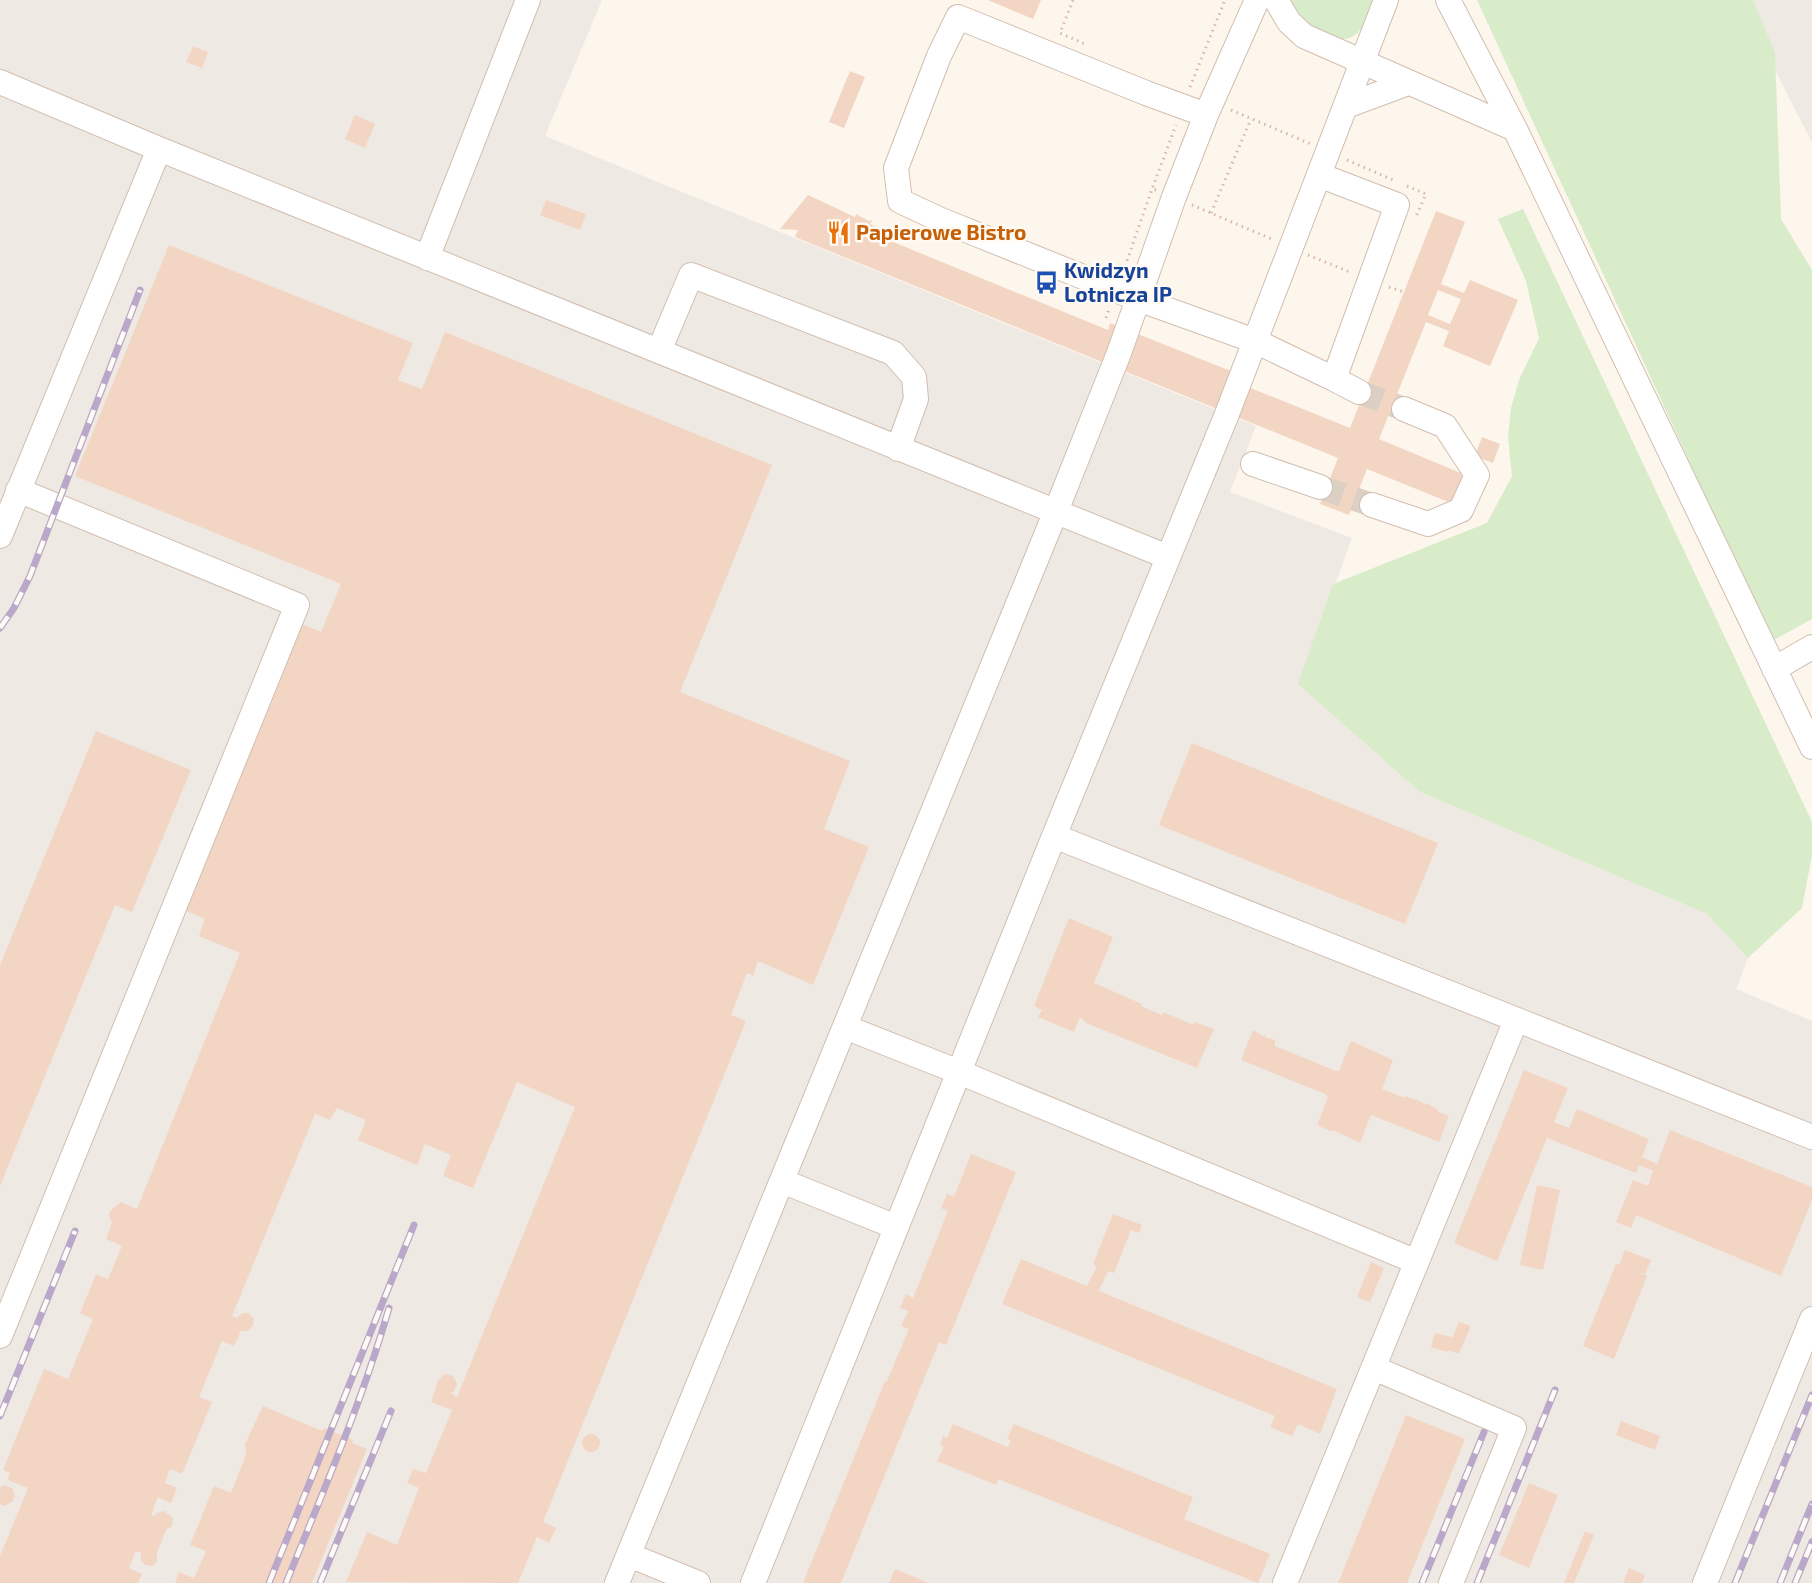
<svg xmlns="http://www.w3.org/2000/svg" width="1812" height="1583" font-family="'Exo 2',sans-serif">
  <rect width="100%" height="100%" fill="#fdf6ec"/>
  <!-- industrial -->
  <path fill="#efe9e4" d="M0,0H602L545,136L1256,426L1230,492L1352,538L1299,684L1420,792L1707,914L1748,958L1736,989L1812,1021V1583H0Z
    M1740,0H1812V143Z"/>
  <!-- green -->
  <path fill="#d8ecc9" d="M1287,0H1372C1365,32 1352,50 1319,32C1314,30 1307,27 1302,24C1296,19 1292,7 1287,0Z
    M1477,0H1753L1775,53L1781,219L1812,270V619L1772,641Z
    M1523,209L1812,822V855L1802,908L1748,958L1707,914L1420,792L1298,684L1333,584L1487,523L1512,476L1508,437L1511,408L1519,380L1539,338L1526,281L1498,219Z"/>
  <!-- building -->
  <path fill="#f3d5c3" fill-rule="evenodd" d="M988,0H1041L1033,19Z
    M193,46L208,52L202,68L186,62Z
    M850,71L865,77L844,128L829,122Z
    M355,115L375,124L365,148L345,139Z
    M808,195L855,217L856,214L869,221L871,220L872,221L870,224L881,229L878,236L881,237L1108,330L1110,323L1251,379L1248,387L1350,428L1436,211L1465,222L1441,284L1464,293L1470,280L1518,300L1490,366L1443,346L1449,331L1426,322L1379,439L1463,474L1451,503L1367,469L1349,515L1320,504L1338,458L795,237L798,230L780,229ZM1438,290L1461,299L1450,324L1428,315Z
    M546,200L586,214L580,230L540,215Z
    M169,245L413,343L398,380L422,389L445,332L772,465L680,692L850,761L824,829L869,847L813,985L758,961L753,976L747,973L731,1015L746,1021L543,1522L556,1528L549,1543L537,1537L518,1583L346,1582L367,1532L397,1545L419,1488L407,1483L413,1469L426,1473L452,1410L431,1402L438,1381L443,1375L447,1374L454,1377L457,1384L454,1391L451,1393L457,1397L575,1107L517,1082L473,1188L443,1176L451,1155L425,1144L417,1165L358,1140L366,1120L337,1108L330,1120L315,1114L232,1316L237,1318L242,1313H249L254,1319L253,1325L248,1331H241L234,1346L222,1341L199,1397L212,1402L182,1474L170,1469L165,1483L177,1488L171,1503L158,1497L151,1515L154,1516L157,1513L164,1511L173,1518L172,1526L166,1530L157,1552V1562L152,1566L145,1565L141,1560V1553L136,1551L129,1568L142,1574L138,1583H0V1556L28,1488L8,1480L10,1473L3,1470L44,1369L68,1379L93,1319L80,1313L96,1274L108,1279L122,1246L106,1239L112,1223L109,1216L110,1211L121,1202L137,1209L240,953L199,936L205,919L181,909L297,622L321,632L341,584L75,476Z
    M1482,437L1500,444L1493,463L1475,456Z
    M96,731L191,770L132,912L115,905L0,1186V965Z
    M1192,743L1438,843L1405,924L1159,825Z
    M1069,918L1113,937L1094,983L1142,1004L1141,1006L1162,1015L1163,1012L1194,1025L1195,1022L1214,1029L1197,1068L1086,1023L1080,1017L1074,1032L1038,1017L1042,1010L1034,1006Z
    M1253,1030L1263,1036L1266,1033L1265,1037L1275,1040V1046L1336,1071H1339L1351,1041L1393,1060L1382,1089L1405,1098V1096L1415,1100L1416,1099L1426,1105V1103L1437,1109V1111L1449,1116L1439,1142L1371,1115L1360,1143L1333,1130L1332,1132L1317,1125L1328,1097L1325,1094L1241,1060Z
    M1524,1070L1568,1088L1554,1122L1569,1128L1577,1109L1649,1139L1642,1157L1657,1164L1670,1130L1812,1187V1200L1781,1276L1636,1215L1631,1228L1616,1222L1633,1180L1648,1186L1653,1171L1639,1165L1636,1173L1547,1138L1497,1261L1454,1243Z
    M971,1154L1016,1172L946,1345L939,1342L841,1583H803L885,1381H887L909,1329L901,1326L908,1311L900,1308L906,1294L913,1298L948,1211L941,1208L947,1194L954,1197Z
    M1537,1185L1560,1190L1543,1270L1520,1265Z
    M1113,1214L1142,1225L1139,1233L1131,1230L1114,1273L1108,1271L1099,1291L1337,1389L1320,1434L1298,1424L1292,1436L1270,1427L1275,1416L1002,1304L1021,1259L1087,1286L1097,1266L1093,1264Z
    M1625,1250L1651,1260L1645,1274L1635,1271L1647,1276L1614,1359L1583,1346L1616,1264L1619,1265Z
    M1371,1262L1384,1268L1370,1302L1357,1297Z
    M1459,1322L1471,1326L1459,1354L1448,1350L1447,1352L1431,1347L1435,1333L1452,1337L1449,1346Z
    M263,1406L322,1431L324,1428L353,1440L352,1443L367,1449L312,1583H175L179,1572L194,1578L206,1551L190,1545L214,1486L231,1493L247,1452L245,1451L246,1447L244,1446Z
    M1406,1415L1465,1439L1407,1583H1338Z
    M1621,1421L1660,1436L1655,1450L1616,1435Z
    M953,1424L1008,1447L1011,1441L1007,1439L1014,1424L1193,1497L1184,1519L1270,1554L1258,1583L998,1479L996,1485L937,1461L944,1447L940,1445L943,1436L947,1438Z
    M582 1443a9 9 0 1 1 18 0a9 9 0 1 1-18 0Z
    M1529,1483L1558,1495L1529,1568L1499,1555Z
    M5,1485L13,1489L15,1496L12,1502L4,1506L0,1504V1487Z
    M1585,1531L1594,1535L1574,1583H1564Z
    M1629,1568L1645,1575L1642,1583H1623Z
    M895,1569L929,1583H889Z"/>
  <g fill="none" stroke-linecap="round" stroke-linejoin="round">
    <!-- minor-tunnel -->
    <path stroke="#dcd0c4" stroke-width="24" stroke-dasharray="24 12" stroke-linecap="butt" d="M1359,392L1404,409
      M1320,487L1372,505"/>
    <defs>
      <path id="minor" d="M1276,0L1289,22L1304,36L1515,129
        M1448,0L1515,129L1812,747
        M0,82L159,149L1168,557
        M1346,106L1408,83
        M1206,115L1146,93L958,17L939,56L896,168L900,201L941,220L1138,299L1255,341L1334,379L1397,205L1319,175
        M427,258L528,0
        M659,351L691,275L893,353L914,377L916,399L898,449
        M1334,379L1359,392
        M1253,464L1320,487
        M1372,505L1428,524L1461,510L1477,475L1445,426L1404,409
        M0,536L159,149
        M1774,669L1812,647
        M1054,836L1812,1137
        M845,1027L959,1072L1417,1262
        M782,1181L896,1227
        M0,1336L297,605L18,490
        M1374,1368L1514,1428L1451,1583
        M629,1555L698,1583
        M617,1583L1056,511L1119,353L1174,197L1206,115L1257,0
        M753,1583L1054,836L1227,414L1386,0
        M1285,1583L1516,1020
        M1705,1583L1812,1319"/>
    </defs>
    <!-- minor casing -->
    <use href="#minor" stroke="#d1beb0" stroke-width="26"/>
    <!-- path -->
    <path stroke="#d9b8a5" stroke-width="3" stroke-dasharray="1.5 4.5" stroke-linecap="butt" d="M1073,0L1060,33L1087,45
      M1190,87L1225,0
      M1231,110L1311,144
      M1347,160L1393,180
      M1407,186L1426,194L1415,219
      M1156,190L1152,189L1176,125
      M1192,205L1274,240
      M1211,213L1251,119
      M1308,255L1352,273
      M1123,272L1152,189
      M1389,287L1404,292
      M1106,318L1109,309"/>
    <!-- minor -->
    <use href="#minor" stroke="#fff" stroke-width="24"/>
    <defs>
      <path id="rail" d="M0,628L14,608L30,576L140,290
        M0,1416L75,1231
        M269,1583L414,1225
        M286,1583C323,1492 362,1402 389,1308
        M320,1583L391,1411
        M1422,1583L1484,1432
        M1477,1583L1555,1390
        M1735,1583L1812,1395
        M1780,1583L1812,1504
        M1795,1583L1812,1542"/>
    </defs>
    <!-- rail casing -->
    <use href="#rail" stroke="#b9a8c9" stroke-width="7"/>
    <!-- rail -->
    <use href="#rail" stroke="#fffaf3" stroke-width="4.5" stroke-dasharray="14" stroke-linecap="butt"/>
  </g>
  <!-- icons -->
  <defs>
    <symbol id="restaurant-bare" viewBox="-9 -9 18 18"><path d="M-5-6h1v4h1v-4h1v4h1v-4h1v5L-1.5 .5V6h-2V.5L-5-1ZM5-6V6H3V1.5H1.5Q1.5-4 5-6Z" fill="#e8710a" stroke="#fffaf3" stroke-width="2.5" paint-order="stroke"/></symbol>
    <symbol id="bus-bare" viewBox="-9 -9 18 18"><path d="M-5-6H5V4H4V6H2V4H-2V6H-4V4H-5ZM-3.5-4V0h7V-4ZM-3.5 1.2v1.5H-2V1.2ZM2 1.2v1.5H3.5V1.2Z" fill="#1a4fb4" stroke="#fffaf3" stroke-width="2.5" paint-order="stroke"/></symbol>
  </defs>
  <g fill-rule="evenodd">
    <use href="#restaurant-bare" x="822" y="216" width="33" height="33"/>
    <use href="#bus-bare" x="1030" y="266" width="33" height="33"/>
  </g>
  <g text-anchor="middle" stroke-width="5" stroke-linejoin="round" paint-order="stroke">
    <!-- food labels -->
    <g font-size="21" font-weight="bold" fill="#c56008" stroke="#fffaf3" text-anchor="start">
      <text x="856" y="240">Papierowe Bistro</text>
    </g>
    <!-- transit labels -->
    <g font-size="21" font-weight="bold" fill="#164399" stroke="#fffaf3" text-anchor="start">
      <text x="1064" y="278">Kwidzyn<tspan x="1064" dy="24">Lotnicza IP</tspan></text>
    </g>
  </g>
</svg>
